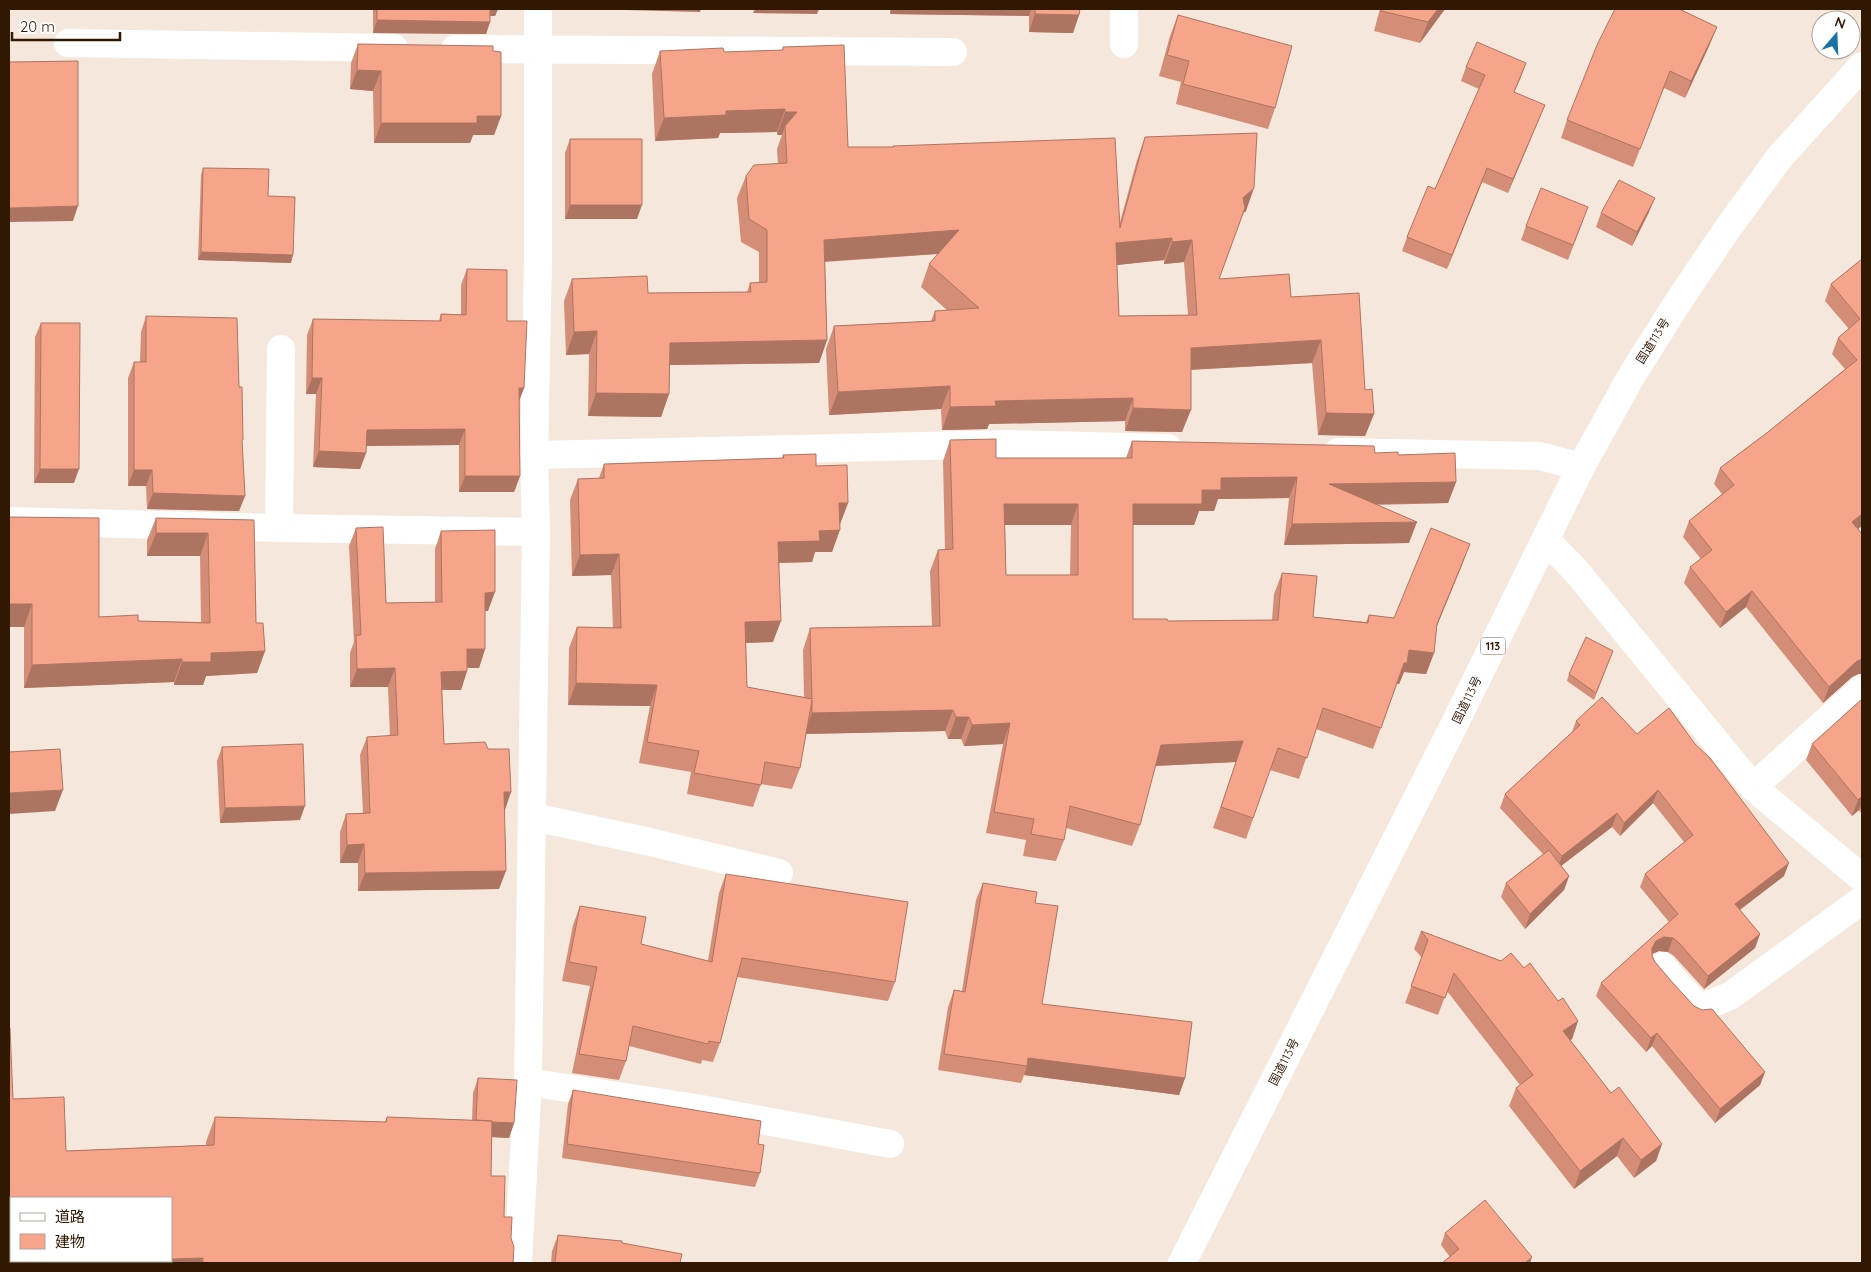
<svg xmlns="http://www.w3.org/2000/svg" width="1871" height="1272" font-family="Quicksand,'Noto Sans JP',sans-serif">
  <rect width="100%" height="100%" fill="#f5e7dc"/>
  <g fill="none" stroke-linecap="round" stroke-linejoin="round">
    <!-- minor -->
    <path stroke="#fff" stroke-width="28" d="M68,43L394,48
      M1124,44V9
      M455,49L953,52
      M1338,452L1540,456L1581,467
      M534,455L1009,444L1168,448
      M9,521L279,528L536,532
      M279,528L281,349
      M1546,540L1577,572L1753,787L1862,878
      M1753,787L1862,689
      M533,817L646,841L779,873
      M1662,966L1678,985L1700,1008L1730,996L1862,900
      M528,1082L696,1108L890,1144
      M518,1263L528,1082L536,532L534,455L538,260V9"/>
    <!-- highway -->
    <path stroke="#fff" stroke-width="28" d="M1182,1263L1453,727L1581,467L1632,375L1678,302L1728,228L1779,158L1862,66"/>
  </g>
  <!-- wall -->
  <path fill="#d48e77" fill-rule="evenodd" d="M373,9H498L495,16H490V22L486,34L373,33Z
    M890,9H1080L1079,15L1073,33L1029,32V16L890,14Z
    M1380,9H1445L1420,43L1374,31Z
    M1178,15L1275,108L1268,129L1176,104L1181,82L1159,76L1170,36Z
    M358,44L493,51L501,116L494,135H473L470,143H374L373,91L350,89L351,63Z
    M1710,44L1685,98L1664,88L1633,167L1561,138L1567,120Z
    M783,47L848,147H893V146L1120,222L1137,160L1145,137L1246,211L1243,213L1219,279L1291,297L1365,390L1374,414L1365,436L1318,435L1312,363L1191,370L1182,432L1125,431V421L989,424L987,429L942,430L941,409L829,415L826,349L834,326L931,321L935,311L947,310L921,287L929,264L938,254L825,262L827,340L819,363L670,365L669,394L661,417L588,416L589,354L566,355L564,301L572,279L648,293L747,292L750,283H759V252L741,242L737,198L746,176L778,164L777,149L782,135H777V132L720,133L718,138L655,141L652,74L660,51L724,52L782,50ZM1164,260V264L1184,262L1188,315L1119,316L1117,265Z
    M1466,67L1521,77L1514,92L1539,119L1508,193L1482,182L1447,269L1402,251L1407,237L1435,189L1479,89L1461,81Z
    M570,139L637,219H565V153Z
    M203,168L268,196L291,263L198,260L201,175Z
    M1649,212L1632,246L1596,227L1601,213Z
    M1583,221L1568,260L1521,240L1526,226Z
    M1862,259V526L1858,529L1862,534V674H1858L1852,677L1823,703L1746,607L1720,628L1684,583L1690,567L1701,559L1683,537L1689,521L1722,494L1714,484L1720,468L1768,432L1845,369L1832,354L1838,338L1849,329L1825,301L1831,284Z
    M467,269L507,321L524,388L519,400L520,476L514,492H459V445L366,446V453L360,469L313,467L316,394H306L307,335L313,319L439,321L441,314L461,315V285Z
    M146,316L239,387L245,496L239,511L147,509L146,486H128V378L134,362H140L141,332Z
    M41,323L74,483H34L35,337Z
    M950,440L996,458H1126L1132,441L1375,453L1398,455L1456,482L1448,503L1377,505L1409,543L1284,545L1289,498L1218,499L1214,511H1199L1194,525H1133V619L1168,621L1272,620L1274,594L1282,573L1313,617L1366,622L1369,615L1394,618L1462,565L1436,628L1434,653L1426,674L1404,672L1399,684H1397L1373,749L1316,729L1299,779L1270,770L1246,839L1213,828L1236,762L1155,766L1140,825L1132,846L1066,828L1064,840L1056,861L1023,856L1026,840L986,833L1003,744L964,746L961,739H948L945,731L806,734L800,768L792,789L761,784L753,807L687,794L691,772L639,763L650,706L568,705L569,648L577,627L613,628L611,575L572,576L570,500L578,479L599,478L604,464L782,458L783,455L816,466L848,503L840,524H839L832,552H815L812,562L779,563L773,642L746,643L747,687L804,697L803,650L810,628L932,626L930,571L938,550H945L943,461ZM1005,525H1071L1070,575H1006Z
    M9,517L99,617L138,621L201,622L200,556H147V540L156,518L254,520L256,623L265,651L257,673L206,676L203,685H174V682L24,688V627H9Z
    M356,528L386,603L435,602V549L441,531L488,611H485V649L479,668H467V671L461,690H442L444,744L488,749L511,792L504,810L499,889L358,891V863H340V832L346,814L363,813L360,755L367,737L390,736L388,687H350V653L354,642L349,546Z
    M1613,651L1594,700L1567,681L1569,674Z
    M1862,699V814L1859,810L1852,816L1806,760L1812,744Z
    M1576,721L1637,734L1784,876L1740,910L1760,934L1755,948L1704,989L1674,956L1668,952L1659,951L1652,954L1655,962L1672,982L1694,1006L1765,1072L1760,1085L1715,1123L1652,1046L1646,1052L1596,996L1601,983L1669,922L1640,887L1645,874L1684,842L1653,803L1620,836L1612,827L1561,866L1569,876L1564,890L1525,929L1501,897L1506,883L1543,854L1500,808L1505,794L1572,732Z
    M222,747L300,820L220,823L217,761Z
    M726,874L895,982L888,1001L737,977L720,1043L713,1062L702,1060L701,1064L629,1046L626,1061L619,1080L572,1073L590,986L562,981L573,925L580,906L641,944L708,961L719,893Z
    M983,883L1035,903L1042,1004L1185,1078L1179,1095L1024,1075L1021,1083L938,1070L948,1007L954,990L962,991L976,900Z
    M1421,931L1501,961L1524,968L1558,1001L1578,1021L1572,1039L1570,1040L1611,1093L1662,1144L1656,1161L1634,1178L1617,1156L1574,1189L1509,1106L1516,1088L1520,1085L1447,991L1438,1015L1405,1003L1422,958L1414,949Z
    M478,1078L514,1123L509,1138L492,1137L491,1176L511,1238L513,1263H9L13,1099L66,1151L206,1145V1142L215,1117L385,1122L387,1117L472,1120L473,1093Z
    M573,1090L758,1144L760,1173L755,1187L562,1158L568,1104Z
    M1445,1233L1530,1263L1450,1257L1441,1245Z
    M558,1235L622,1243L680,1263H551L552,1251Z"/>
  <!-- shaded-wall -->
  <path fill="#ad7461" d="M488,9H498L495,16H486Z
    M605,9H701L700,12L625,10Z
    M755,9H819L817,14L753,13Z
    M892,9H1031L1029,16L890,14Z
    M1438,9H1445L1420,43L1428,22Z
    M1035,14L1079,15L1073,33L1029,32Z
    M377,20L490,22L486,34L373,33Z
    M1717,27L1710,44L1685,98L1691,81Z
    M1526,63L1521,77L1508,106L1514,92Z
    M357,70L381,71L373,91L350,89Z
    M1545,105L1539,119L1508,193L1513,179Z
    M785,109L777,132L720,133L718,138L655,141L664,118L726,111Z
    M785,112H797L785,126L782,135H777Z
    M477,116H501L494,135H473L470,143H374L381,123Z
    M1487,168L1482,182L1447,269L1452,255Z
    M1254,188L1246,211L1235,220L1243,198Z
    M1655,198L1649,212L1632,246L1637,232Z
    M570,205H642L637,219H565Z
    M78,206L73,221L9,222V208Z
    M959,230L950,253L816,262L824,240Z
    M1172,238L1164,260L1107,266L1116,243Z
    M1192,240L1184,262L1164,264L1172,242Z
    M201,252L293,255L291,263L198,260Z
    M597,331L589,354L566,355L574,332Z
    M827,340L819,363L662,365L670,343Z
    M1321,340L1312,363L1183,370L1191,348Z
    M312,378H322L316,394H306Z
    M950,386L941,409L829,415L838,392Z
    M519,388H524L518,404Z
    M596,393L669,394L661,417L588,416Z
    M1133,398L1125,421L989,424L987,429L942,430L950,407L995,401Z
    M1133,408L1191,410L1182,432L1125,431Z
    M1326,413L1374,414L1365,436L1318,435Z
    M465,429L459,445L361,446L367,430Z
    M319,451L366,453L360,469L313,467Z
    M40,469H79L74,483H34Z
    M134,470H152L146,486H128Z
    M465,476H520L514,492H459Z
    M1297,477L1289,498L1218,499L1214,511H1199L1194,525H1125L1133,504L1202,490L1221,478Z
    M1456,482L1448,503L1321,505L1329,484Z
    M153,493L245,496L239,511L147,509Z
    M839,503H848L840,524H831Z
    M1004,504H1078L1071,525H996Z
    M1862,514V526L1846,538L1852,522Z
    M1417,522L1409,543L1284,545L1292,524Z
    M840,530L832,552H815L812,562L770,563L778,542L819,531Z
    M156,533H208L200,556H147Z
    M1470,544L1462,565L1429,645L1437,624Z
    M619,554L611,575L572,576L580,555Z
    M1752,591L1746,607L1720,628L1726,612Z
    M495,592L488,611H478L485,593Z
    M9,604H32L24,627H9Z
    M781,621L773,642L737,643L745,622Z
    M467,649H485L479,668H460Z
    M1409,650L1434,653L1426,674L1404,672L1399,684H1397Z
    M265,651L257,673L206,676L203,685H174L182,662L211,653Z
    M182,659L174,682L24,688L32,665Z
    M1862,659V674H1858L1852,677L1823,703L1829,687L1857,661Z
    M395,668L388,687H350L357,669Z
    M467,671L461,690H434L441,672Z
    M576,683L657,685L650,706L568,705Z
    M953,710L945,731L804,734L812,713Z
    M956,717H969L961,739H948Z
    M1010,723L1003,744L964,746L972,725Z
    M1243,741L1236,762L1153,766L1161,745Z
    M63,790L55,811L9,814V793Z
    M1658,790L1653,803L1620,836L1624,823Z
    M504,792H511L505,810L497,811Z
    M1862,796V802L1859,810L1852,816L1858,800Z
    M305,806L300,820L220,823L225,808Z
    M1617,813L1612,827L1557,869L1562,856Z
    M364,844L358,863H340L347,845Z
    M1789,863L1784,876L1730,917L1735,904Z
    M506,871L499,889L358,891L365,873Z
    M1569,876L1564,890L1525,929L1530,914Z
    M1760,934L1755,948L1704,989L1708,976Z
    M1664,937L1673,938L1668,952L1659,951L1652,954V948L1656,941Z
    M1578,1021L1572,1039L1557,1049L1563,1031Z
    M1657,1033L1652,1046L1646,1052L1651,1038Z
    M1028,1058L1185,1078L1179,1095L1024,1075L1027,1066Z
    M1765,1072L1760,1085L1715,1123L1720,1109Z
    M476,1122L514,1123L509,1138L471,1136Z
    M1623,1138L1617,1156L1574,1189L1580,1171Z
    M1662,1144L1656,1161L1634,1178L1641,1160Z
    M1532,1257L1530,1263H1525Z
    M203,1258L201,1263H129L130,1262L171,1261V1259Z"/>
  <!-- building -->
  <path fill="#f7a58a" stroke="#ad7461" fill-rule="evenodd" d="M377,9H490V22L377,20Z
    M1035,9H1080L1079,15L1035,14Z
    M1382,9H1438L1428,22L1381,11Z
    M1615,9H1679L1717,27L1691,81L1670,71L1640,149L1567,120L1597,45Z
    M1178,15L1292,46L1275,108L1183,84L1189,61L1167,55Z
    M1477,42L1526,63L1514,92L1545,105L1513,179L1487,168L1452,255L1407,237L1428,186L1435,189L1485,75L1466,67Z
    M358,44L493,46V51L501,52V116H477V123H381V71L357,70Z
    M844,45L848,147H893V146L1115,138L1120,228L1145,137L1257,133L1254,188L1243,198L1245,208L1219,279L1289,274L1291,297L1359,293L1365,390L1372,389L1374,414L1326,413L1321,340L1191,348V410L1133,408V398L995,401L996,406L950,407V386L838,392L834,326L935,321V311L979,308L929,264L959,230L824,240L827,340L670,343L669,394L596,393L597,331L574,332L572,279L647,276L648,293L751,292L750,283L767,282V230L749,219L746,176L754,165L787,163L785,126L797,112H785V109L726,111V115L664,118L660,51L723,48L724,52L783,50V47ZM1172,238V242L1192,240L1197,315L1119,316L1116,243Z
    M78,61V206L9,208V62Z
    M570,139H642V205H570Z
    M203,168L269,169L268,196L295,197L293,255L201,252Z
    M1619,180L1655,198L1637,232L1601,213Z
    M1541,188L1588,207L1573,245L1526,226Z
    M1862,259V514L1852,522L1862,534V659L1857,661L1829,687L1752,591L1726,612L1690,567L1712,550L1689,521L1734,485L1720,468L1768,432L1857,360L1838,338L1860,319L1831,284Z
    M467,269L507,270V321H527L524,388H519L520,476H465V429L367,430L366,453L319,451L322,378H312L313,319L441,321V314L466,315Z
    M146,316L237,318L239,387H242L243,440H242L245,496L153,493L152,470H134V362H146Z
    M41,323H80L79,469H40Z
    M996,439V458H1132V441L1374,446L1375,453L1398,452V455L1455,453L1456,482L1329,484L1417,522L1292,524L1297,477L1221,478V490H1202V504H1133V619H1167L1168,621L1278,620L1282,573L1317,576L1313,617L1368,623L1369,615L1394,618L1431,528L1470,544L1437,624L1434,653L1409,650L1407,663H1404L1381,728L1323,708L1307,758L1278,748L1253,818L1221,807L1243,741L1161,745L1140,825L1070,806L1064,840L1031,834L1034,819L994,812L1010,723L972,725L969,717H956L953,710L812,713V700L800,768L765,762L761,785L694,773L699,751L647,742L657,685L576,683L577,627L621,628L619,554L580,555L578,479L604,478V464L784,458L783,455L816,454V466L847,465L848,503H839L840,530L819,531L820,541L778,542L781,621L745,622L747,687L812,699L810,628L940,626L938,550L953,549L950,440ZM1004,504H1078V575H1006Z
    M9,517L99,518V617L138,615V621L210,623L208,533H156V518L254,520L256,623H263L265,651L211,653V662H182V659L32,665V604H9Z
    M383,527L386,603L442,602L441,531L495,530V592L485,593V649H467V671L441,672L444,744L485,742L488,749H509L511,792H504L506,871L365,873L364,844L347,845L346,814L370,813L367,737L398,735L395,668L357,669L356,635H361L356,528Z
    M1586,637L1613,651L1596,693L1569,674Z
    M1602,697L1637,734L1669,708L1695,744L1710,758L1789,863L1735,904L1760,934L1708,976L1679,943L1673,938L1664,937L1656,941L1652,948V956L1655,962L1672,982L1694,1006L1702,1010L1712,1009L1765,1072L1720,1109L1657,1033L1651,1038L1601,983L1678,914L1645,874L1693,835L1658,790L1624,823L1617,813L1562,856L1505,794L1580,725L1576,721Z
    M1862,699V796L1858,800L1812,744Z
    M303,744L305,806L225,808L222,747Z
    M60,749L63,790L9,793V752Z
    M1549,850L1569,876L1530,914L1506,883Z
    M726,874L908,902L895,982L742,958L720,1043L709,1041L708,1044L633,1026L626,1061L579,1054L597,967L569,962L580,906L646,917L641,944L712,962Z
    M983,883L1037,892L1035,903L1058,906L1042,1004L1192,1022L1185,1078L1028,1058L1027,1066L944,1054L954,990L965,992Z
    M1421,931L1501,961L1511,953L1524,968L1530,963L1558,1001L1563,998L1578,1021L1563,1031L1611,1093L1619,1087L1662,1144L1641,1160L1623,1138L1580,1171L1516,1088L1533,1075L1454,973L1445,998L1411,986L1428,940Z
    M9,1028H10L13,1099L64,1097L66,1151L214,1145L215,1117L386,1122L387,1117L492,1121L491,1176H505L504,1217H512L511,1238L514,1247L513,1263H203V1258L171,1259V1198H11V1261H147L130,1262V1263H9Z
    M478,1078L517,1080L514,1123L492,1122V1121L476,1120Z
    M573,1090L761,1121L758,1144L764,1145L760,1173L567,1144Z
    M1485,1200L1532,1257L1525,1263H1442L1459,1249L1445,1233Z
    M558,1235L622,1241V1243L682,1254L680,1263H555Z"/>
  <g text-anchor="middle" stroke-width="4" stroke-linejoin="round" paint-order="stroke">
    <!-- shield labels -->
    <rect fill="#fff" stroke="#6f5d4f" stroke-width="1" x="1480.5" y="637.5" width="25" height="17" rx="4"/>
    <g font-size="11" font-weight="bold" fill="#311803">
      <text x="1493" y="650">113</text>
    </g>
    <!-- street labels -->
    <g font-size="12" fill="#311803" stroke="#fff">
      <text transform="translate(1653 341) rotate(-58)" y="4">国道113号</text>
      <text transform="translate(1467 700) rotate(-64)" y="4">国道113号</text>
      <text transform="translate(1284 1062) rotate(-63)" y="4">国道113号</text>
    </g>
  </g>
  <!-- border -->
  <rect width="1871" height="1272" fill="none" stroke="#311803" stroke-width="20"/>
  <!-- legend -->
  <rect x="10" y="1197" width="162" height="65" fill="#ffffff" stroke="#ada39a"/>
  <rect x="20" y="1213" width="25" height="8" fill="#ffffff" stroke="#ada39a"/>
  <text x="55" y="1222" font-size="15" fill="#311803">道路</text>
  <rect x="20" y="1234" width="25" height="15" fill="#f7a58a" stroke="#ada39a"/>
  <text x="55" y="1247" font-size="15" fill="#311803">建物</text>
  <!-- north arrow -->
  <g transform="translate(1836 35) rotate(19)"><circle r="24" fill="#ffffff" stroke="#ada39a"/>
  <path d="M0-4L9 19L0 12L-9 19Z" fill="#1972a1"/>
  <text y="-8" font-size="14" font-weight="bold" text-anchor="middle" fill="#311803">N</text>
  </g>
  <!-- scale -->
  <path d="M12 32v8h108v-8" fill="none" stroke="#311803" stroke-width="2.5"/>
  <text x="20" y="32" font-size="15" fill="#311803" stroke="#ffffff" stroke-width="4" paint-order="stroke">20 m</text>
</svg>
